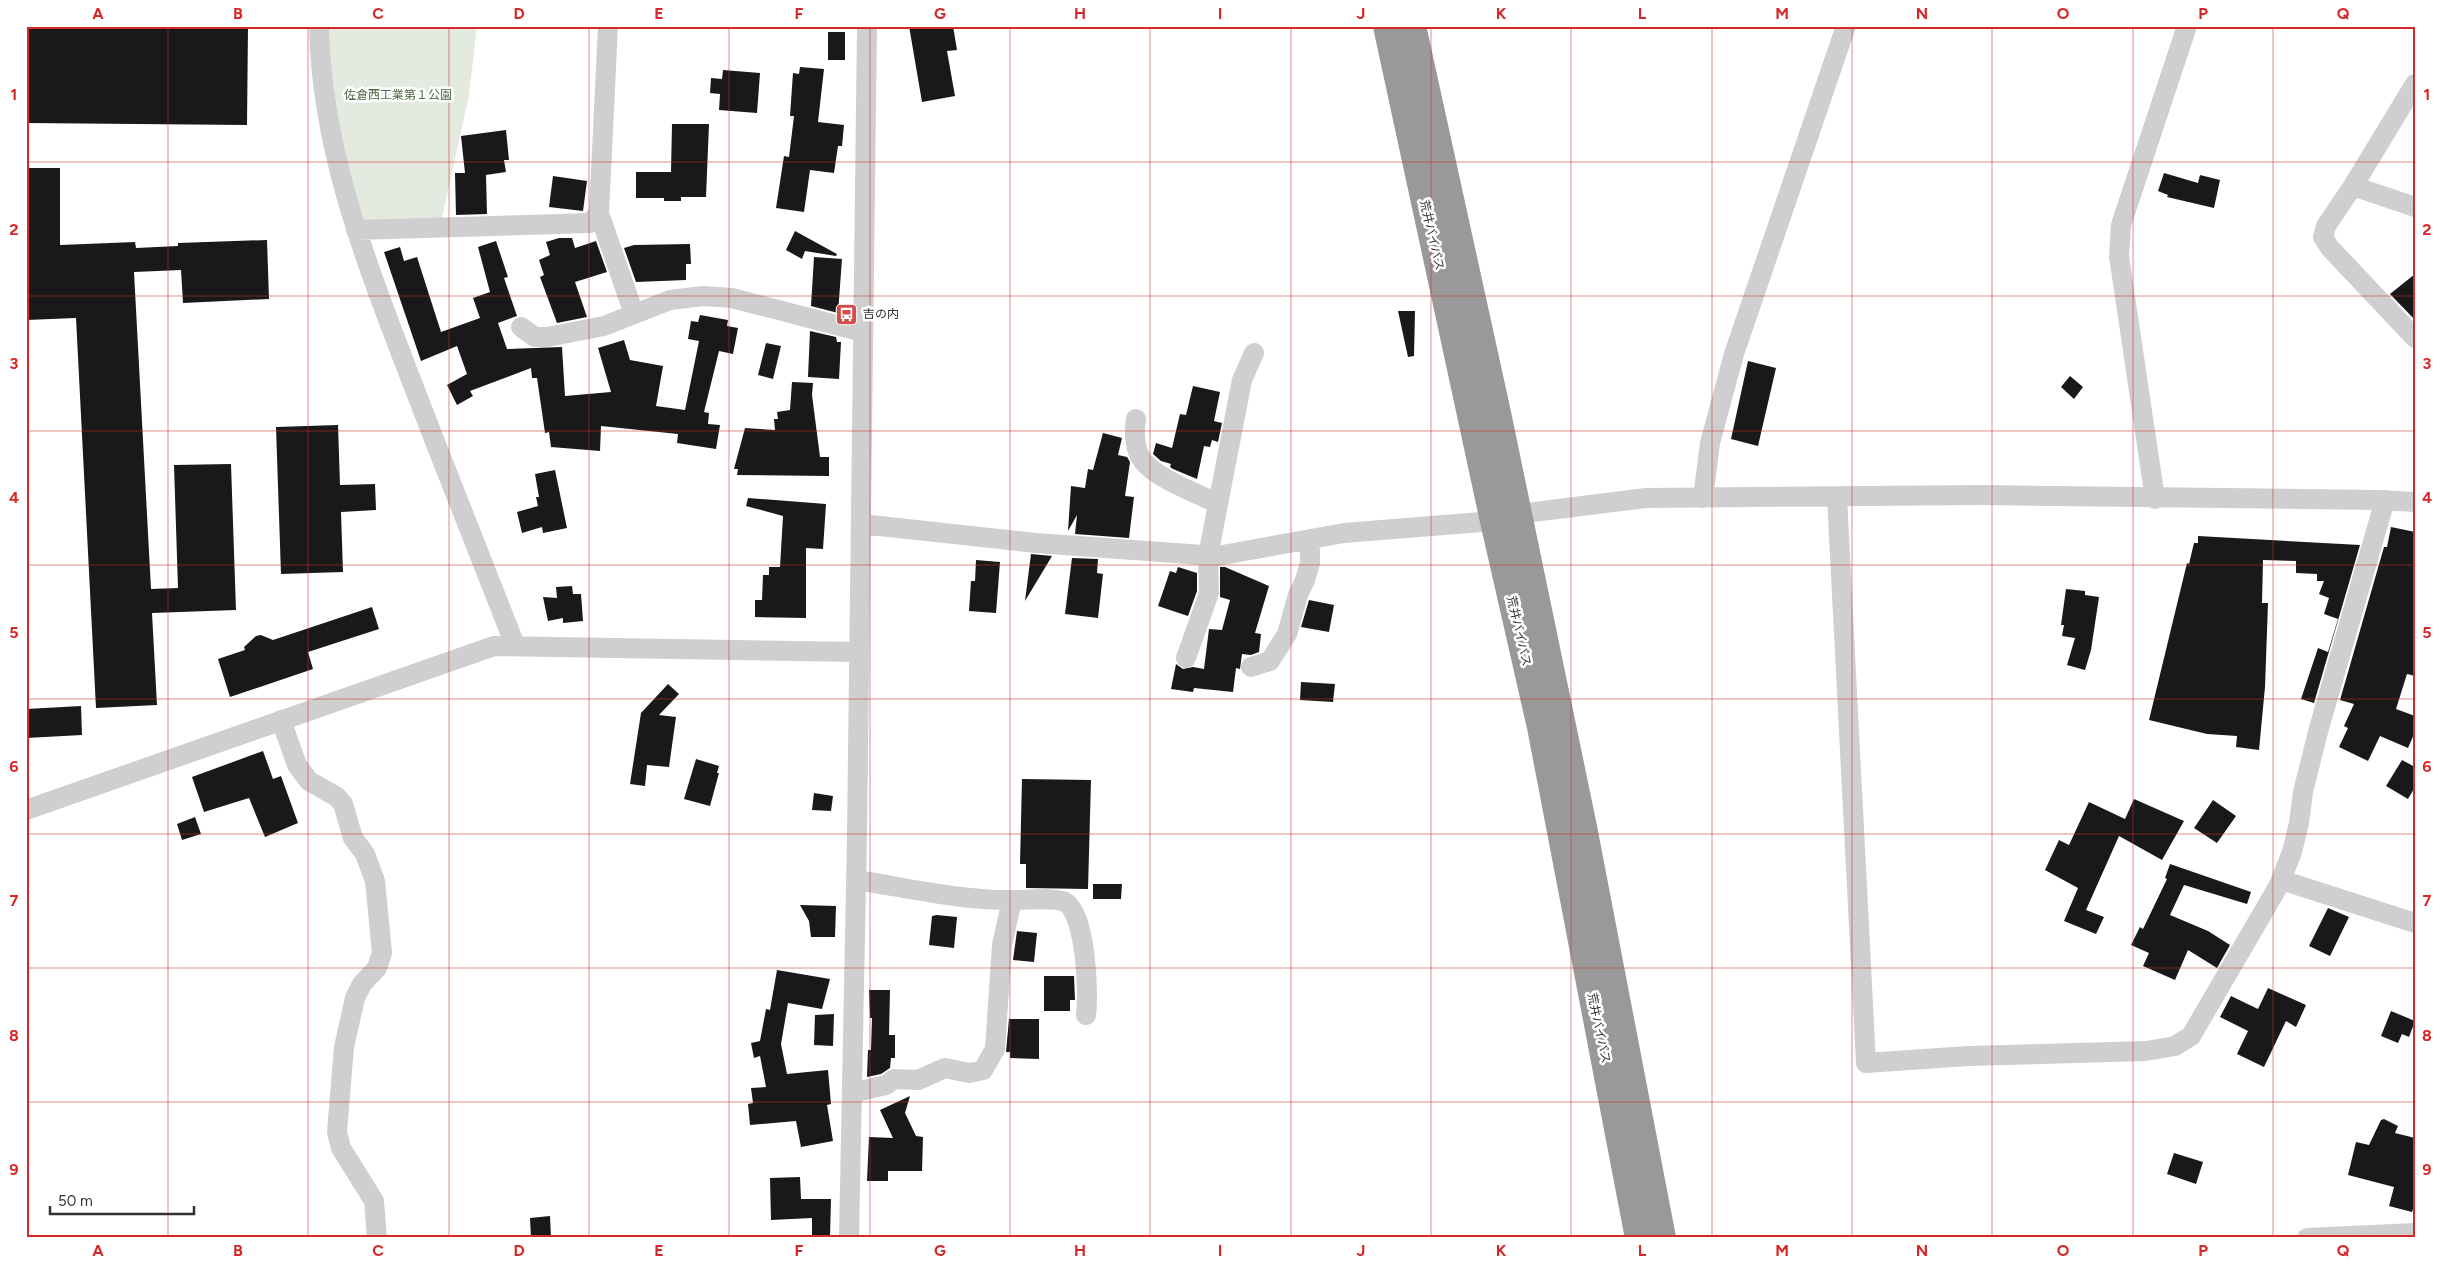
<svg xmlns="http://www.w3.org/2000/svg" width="2441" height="1264" font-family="Figtree,'Noto Sans JP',sans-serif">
  <rect width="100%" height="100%" fill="#fff"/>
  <!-- green -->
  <path fill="#e4eadf" d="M324,26H477L469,96L441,222L360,225L339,155Z"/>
  <!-- building -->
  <path fill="#191919" d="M26,26H248L247,125L26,123Z
    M909,26H953L957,50L947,51L955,96L922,102Z
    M828,32H845V60H828Z
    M800,67L824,69L818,122L844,125L842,146H838L834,173L810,170L804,212L776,208L784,156L789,157L794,116H790L793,73L799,74Z
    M723,70L760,73L757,113L719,110L720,94L710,93L711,78L722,79Z
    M672,124H709L706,197H681V201H664V198H636V172H671Z
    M506,130L509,160H504L506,172L486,175L487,214L456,215L455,173H465L461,136Z
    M26,168H60V245L135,242L136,248L178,246V243L267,240L269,299L183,303L181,270L134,272L151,589L178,588L174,465L231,464L236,610L152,613L157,705L96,708L76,318L26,320Z
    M2164,173L2198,183L2200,175L2220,180L2214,208L2167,197L2168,195L2158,191Z
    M553,176L587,181L583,211L549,207Z
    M795,231L837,254L836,256L805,251L802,259L786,250Z
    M559,238H572L575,248L596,241L607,272L575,282L587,317L557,323L540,277L544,275L539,260L550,255L546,242Z
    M496,241L508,277L504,278L517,316L498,323L507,349L562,347L565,396L611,392L598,348L624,340L630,360L663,366L656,406L685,410L699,341L688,339L691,321L698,322L700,315L728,320L727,326L738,328L733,354L719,351L704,412L709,413L708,424L720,425L716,449L677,443L678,434L601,426L600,451L551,447L549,432L545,433L537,378H532L531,368L470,391L473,396L457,405L447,385L467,374L457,346L421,361L384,252L400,247L404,261L417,257L441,332L480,318L473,298L490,292L478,247Z
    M690,244L691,264H686V280L636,282L624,248L634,245Z
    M814,257L842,259L838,313L811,306Z
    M2415,274V320L2390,294Z
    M1398,311H1415L1414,356L1408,357Z
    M810,331L836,337L837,342H841L839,379L808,377Z
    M766,343L781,346L773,379L758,375Z
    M1748,361L1776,368L1758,446L1731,439Z
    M2070,376L2083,387L2074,399L2061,387Z
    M792,382L813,383L812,395L820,457H829V476L737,475L738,469H734L745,428L775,430L774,419H778L777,412L790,410Z
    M1193,386L1220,392L1214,421L1222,423L1218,442L1212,440L1210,447L1204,446L1197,479L1173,469L1170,467L1171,464L1161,461L1153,454L1156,443L1172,448L1180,414L1186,415Z
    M338,425L340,485L375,484L376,510L341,512L343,572L281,574L276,427Z
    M1103,433L1122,438L1118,455L1127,457L1130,462L1125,496L1134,497L1129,538L1075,534L1077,515L1068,531L1071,486L1085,488L1088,469L1093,470Z
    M555,470L567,528L543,533L542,527L522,533L517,512L538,506L536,497H539L535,474Z
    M748,498L826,504L823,549L806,548V618L755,617V600H762L763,575H769V567H780L783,516L746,506Z
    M2391,527L2415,532V676L2407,674L2396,709L2415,716V732L2408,748L2380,736L2368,761L2339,747L2348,728L2344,726L2354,704L2340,700L2384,547H2387Z
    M2198,536L2360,545L2314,703L2301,699L2318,648L2328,652L2338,619L2324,614L2329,598L2319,594L2324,581H2317V574L2296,573V561L2263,560L2262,603H2268L2265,687L2259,750L2236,747L2237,736L2207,734L2149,720L2187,563L2189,564L2194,543H2198Z
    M1031,554L1052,556L1025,601Z
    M1072,558L1098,559L1097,573L1103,574L1098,618L1065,614Z
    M976,560L1000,562L996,613L969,611L971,581H975Z
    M1178,567L1197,573V591L1188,616L1158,606L1170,571L1176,573Z
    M1220,567H1225L1269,586L1255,633L1261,634L1259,652L1251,655L1242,654L1240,669L1236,668L1233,692L1194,688L1193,692L1171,689L1176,664L1183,669L1193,667L1204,669L1209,629L1222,630L1230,600L1220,597Z
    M572,586L573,594H581L583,621L563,623V618L548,621L543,597L557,598L556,587Z
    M2066,589L2085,591V595L2099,597L2091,650L2085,670L2067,665L2075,638L2062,636L2064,625H2061Z
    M1309,600L1334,605L1329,632L1301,627Z
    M372,607L379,629L308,652L313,669L230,697L218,659L245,650L244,647L256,636L261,635L273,640Z
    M1301,682L1335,684L1333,702L1300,700Z
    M668,684L679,694L659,715L676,717L669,767L647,765L645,786L630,784L641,713Z
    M81,706L82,735L26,738V709Z
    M263,751L273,779L281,776L298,823L265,837L249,798L204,812L192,777Z
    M696,759L719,766L717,773H719L710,806L684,799Z
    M2402,760L2415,767V787L2408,799L2386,786Z
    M1022,779L1091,780L1088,889L1026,888V864H1020Z
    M814,793L833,796L831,811L812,810Z
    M2134,799L2184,821L2162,860L2119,836L2086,910L2104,917L2096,934L2064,921L2078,888L2045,870L2059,840L2069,845L2089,802L2125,819Z
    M2213,800L2236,816L2217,843L2194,828Z
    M195,817L201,834L182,840L177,824Z
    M2170,864L2251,892L2247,904L2184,885L2170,915L2208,931L2230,945L2217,968L2188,950L2175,980L2143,966L2149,953L2131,945L2140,927L2143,929L2167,879L2165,878Z
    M1093,884H1122L1121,899H1093Z
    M800,905L836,906L835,937H811L809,921Z
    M2328,908L2349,917L2330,956L2309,946Z
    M937,915L957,917L954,948L929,945L932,916Z
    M1017,931L1037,933L1034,962L1013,960Z
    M777,970L830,979L822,1009L788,1003L781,1044L787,1074L828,1070L831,1104L827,1105L833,1141L801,1147L796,1121L750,1125L748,1104L753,1103L751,1088L766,1087L760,1056L754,1058L751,1043L760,1041L766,1009L770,1010Z
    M1044,976H1074L1075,1000H1070V1011H1044Z
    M2268,988L2306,1005L2296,1027L2286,1021L2264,1067L2237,1054L2248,1031L2220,1017L2231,996L2258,1009Z
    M869,990H890L889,1035H895V1058H891L890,1068L881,1074L867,1077L868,1050H871L872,1018H870Z
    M2391,1011L2415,1021L2409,1037L2402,1034L2398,1043L2381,1036Z
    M834,1014L833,1046L814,1045L815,1015Z
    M1009,1019H1039V1059L1010,1058V1052H1006Z
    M910,1096L905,1113L916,1136L923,1137L922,1171H888V1181H867L869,1137L893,1138L880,1110Z
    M2384,1119L2398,1126L2395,1133L2415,1138V1203L2412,1212L2389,1206L2394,1187L2348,1175L2356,1142L2369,1145L2381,1120Z
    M2174,1153L2203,1162L2196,1184L2167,1174Z
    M800,1177L801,1199H831L830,1238H812V1218L771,1220L770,1178Z
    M550,1216L551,1238H531L530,1218Z"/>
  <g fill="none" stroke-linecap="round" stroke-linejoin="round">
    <!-- minor -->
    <path stroke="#cfcfcf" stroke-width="20" d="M319,26C321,145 363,254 405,364C441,458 478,552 515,645
      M2415,84L2353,186L2326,226L2323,237L2330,248L2415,338
      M2353,186L2415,207
      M599,213L634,314
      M356,230L590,223L599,213L608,26
      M521,327L535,337H547L604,326L670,300L703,296L732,298L863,332
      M1136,419C1134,431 1134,450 1143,461C1157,479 1197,493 1218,504
      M1837,497L1866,1063L1968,1056L2146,1051L2175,1046L2191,1036L2279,885L2292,852L2299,823L2303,792L2319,728L2385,500
      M1703,498L1710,443L1734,354L1846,26
      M2155,499L2119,256L2121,225L2187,26
      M1518,514L1646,498L1982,495L2378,500L2415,502
      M861,524L1036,543L1217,556L1344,533L1494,521
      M1186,658L1209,593L1208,556L1242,380L1254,353
      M1251,667L1270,661L1287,634L1298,595L1305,580L1310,563V539
      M281,720L297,765L309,781L337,797L343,804L353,838L365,854L375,881L382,953L377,968L362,984L355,998L344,1047L337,1132L341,1148L374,1201L377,1238
      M26,810L494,646L859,652
      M856,880C909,888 962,901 1015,900C1027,900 1055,897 1065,902C1086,913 1089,994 1086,1015
      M2281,880L2415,923
      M852,1093L886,1085L894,1079L918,1080L945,1068L969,1073L983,1070L995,1049L1002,945L1012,900
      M849,1238L857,836L867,26
      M2307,1238L2415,1233"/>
    <!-- highway -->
    <path stroke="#999" stroke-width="28" d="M1387,26L1494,521L1541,727L1639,1238
      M1412,26L1497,413L1583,827L1662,1238"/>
  </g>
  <!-- grid -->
  <path fill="none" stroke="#d62828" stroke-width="1" stroke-opacity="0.55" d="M168,26V1238M308,26V1238M449,26V1238M589,26V1238M729,26V1238M870,26V1238M1010,26V1238M1150,26V1238M1291,26V1238M1431,26V1238M1571,26V1238M1712,26V1238M1852,26V1238M1992,26V1238M2133,26V1238M2273,26V1238M26,162H2415M26,296H2415M26,431H2415M26,565H2415M26,699H2415M26,834H2415M26,968H2415M26,1102H2415"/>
  <!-- icons -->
  <defs>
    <symbol id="bus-square" viewBox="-11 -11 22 22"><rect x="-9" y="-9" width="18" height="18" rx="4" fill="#d24e4a" stroke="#fff"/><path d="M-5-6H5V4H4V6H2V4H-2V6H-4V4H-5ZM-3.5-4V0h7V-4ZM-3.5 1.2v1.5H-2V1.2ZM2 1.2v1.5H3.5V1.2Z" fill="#fff"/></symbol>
  </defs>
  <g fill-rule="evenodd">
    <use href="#bus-square" x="834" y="302" width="25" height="25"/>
  </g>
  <g text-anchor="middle" stroke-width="5" stroke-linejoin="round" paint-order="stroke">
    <!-- park labels -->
    <g font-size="12" fill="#516944" stroke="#fff">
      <text x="398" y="99">佐倉西工業第１公園</text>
    </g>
    <!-- street labels -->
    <g font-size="12" fill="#323232" stroke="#fff">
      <text transform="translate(1432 235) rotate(77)" y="4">荒井バイパス</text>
      <text transform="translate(1519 631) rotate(77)" y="4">荒井バイパス</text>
      <text transform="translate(1599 1028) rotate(78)" y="4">荒井バイパス</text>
    </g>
    <!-- poi labels -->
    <g font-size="12" fill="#323232" stroke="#fff" text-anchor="start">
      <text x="863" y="318">吉の内</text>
    </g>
  </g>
  <!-- border -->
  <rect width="2441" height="1264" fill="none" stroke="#ffffff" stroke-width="55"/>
  <!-- scale -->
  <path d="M50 1206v8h144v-8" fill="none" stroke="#323232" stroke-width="2.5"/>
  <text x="58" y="1206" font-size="15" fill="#323232" stroke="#ffffff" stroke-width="4" paint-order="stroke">50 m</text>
  <rect x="28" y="28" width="2386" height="1208" fill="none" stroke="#d62828" stroke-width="2"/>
  <g font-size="16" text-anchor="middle" font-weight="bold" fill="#d62828">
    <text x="98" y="19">A</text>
    <text x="238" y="19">B</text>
    <text x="378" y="19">C</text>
    <text x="519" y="19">D</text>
    <text x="659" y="19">E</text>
    <text x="799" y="19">F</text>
    <text x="940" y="19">G</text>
    <text x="1080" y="19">H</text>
    <text x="1220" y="19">I</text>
    <text x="1361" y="19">J</text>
    <text x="1501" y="19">K</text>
    <text x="1642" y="19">L</text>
    <text x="1782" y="19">M</text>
    <text x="1922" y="19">N</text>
    <text x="2063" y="19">O</text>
    <text x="2203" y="19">P</text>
    <text x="2343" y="19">Q</text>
    <text x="14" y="100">1</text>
    <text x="2427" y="100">1</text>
    <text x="14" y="235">2</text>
    <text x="2427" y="235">2</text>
    <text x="14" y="369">3</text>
    <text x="2427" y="369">3</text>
    <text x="14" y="503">4</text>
    <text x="2427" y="503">4</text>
    <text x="14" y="638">5</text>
    <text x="2427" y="638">5</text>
    <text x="14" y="772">6</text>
    <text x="2427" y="772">6</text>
    <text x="14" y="906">7</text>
    <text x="2427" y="906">7</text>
    <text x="14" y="1041">8</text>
    <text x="2427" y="1041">8</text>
    <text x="14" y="1175">9</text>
    <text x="2427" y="1175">9</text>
    <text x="98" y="1256">A</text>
    <text x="238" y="1256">B</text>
    <text x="378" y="1256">C</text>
    <text x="519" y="1256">D</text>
    <text x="659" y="1256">E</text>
    <text x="799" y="1256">F</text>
    <text x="940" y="1256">G</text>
    <text x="1080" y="1256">H</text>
    <text x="1220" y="1256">I</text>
    <text x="1361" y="1256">J</text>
    <text x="1501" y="1256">K</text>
    <text x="1642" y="1256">L</text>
    <text x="1782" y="1256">M</text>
    <text x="1922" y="1256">N</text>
    <text x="2063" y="1256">O</text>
    <text x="2203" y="1256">P</text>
    <text x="2343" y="1256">Q</text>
  </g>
</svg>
